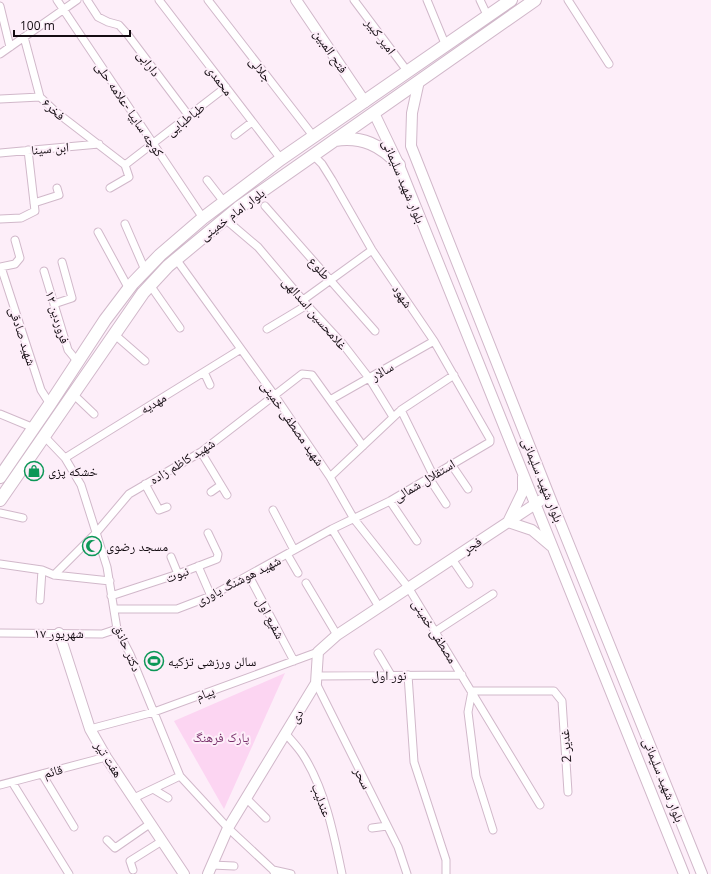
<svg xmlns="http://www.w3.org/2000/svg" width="711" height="874" font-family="'Open Sans','Noto Naskh Arabic',sans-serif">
  <rect width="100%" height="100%" fill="#fdeef9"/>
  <!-- green -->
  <path fill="#fcd5f2" d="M285,673L224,809L174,721Z"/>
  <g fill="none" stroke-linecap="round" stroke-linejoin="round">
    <defs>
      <path id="street" d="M57,0L203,218
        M87,0L98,17L108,22L119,25L128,35L189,116
        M159,0L281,159
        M208,0L314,137
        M354,0L408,72
        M427,0L446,46
        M480,0L488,17
        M568,0L609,64
        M0,6L10,47
        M24,37L40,97L56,112L125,165L129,177L110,188
        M0,54L77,0
        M0,99L40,97
        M235,135L252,122
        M0,153L99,144
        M125,165L226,87
        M207,180L224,202
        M34,203L59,195L57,188
        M265,206L375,331
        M0,219L21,218L35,211L28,150
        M225,219L258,247L307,305L342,343L369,378L393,417
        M125,224L145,270
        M98,232L129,289
        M176,259L275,396L330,477L354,519L408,587L540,805
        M0,267L15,264L20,258L15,240
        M1,267L41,390L50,404
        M44,271L68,350L77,361
        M150,285L180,328
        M303,300L372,250
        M54,304L72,298L62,262
        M267,329L307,305
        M114,334L145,361
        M204,372L210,385
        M73,394L94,414
        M330,400L434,341
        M401,410L433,475
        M0,414L34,428
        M44,436L65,458L81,485L107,567L117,629L130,654L180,776L228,828L273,870L275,874
        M201,452L227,495
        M65,458L241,349
        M451,464L468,489
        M330,477L401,410L454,375
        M429,478L446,504
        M145,484L159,510L167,507
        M211,492L221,485
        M390,501L417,541
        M273,510L294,550
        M0,513L23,518
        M332,529L379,607
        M287,554L298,573
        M171,557L178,574
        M452,559L469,584
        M0,564L42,570L54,575L110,581
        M198,566L211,596
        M54,575L96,533L129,494L201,452L302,374L312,375L363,446
        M249,576L294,661
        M306,583L337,635
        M111,596L178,574L217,559L218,554L208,533
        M40,600L42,570
        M114,609H177L211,596L332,529L390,501L490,442V439L434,341L372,250L332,180L322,164L313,155
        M436,631L493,594
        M0,633L102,634L117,629
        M378,653L391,675
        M408,675L414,762L446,860V874
        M317,676L462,675
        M316,683L398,847L407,874
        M472,691H554L562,701L568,792
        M472,691L468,712L476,776L493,830
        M90,729L154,712L318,652
        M285,733C291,740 298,747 303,755C325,789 334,835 342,874
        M42,774L74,827
        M12,782L69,874
        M0,785L106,757
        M153,789L168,798
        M134,798L180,776
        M246,798L266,818
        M372,828L387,826
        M107,840L115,848L151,823
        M212,865L234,866
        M133,870L130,861L162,841
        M273,870L291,874"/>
      <path id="secondary" d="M296,0L365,102
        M419,81L412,113L411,146L549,495L702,874
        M374,113L399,165L684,874
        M523,477V491L508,522L532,530L551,546
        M59,633L90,729L106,757L184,874
        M208,874L228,828L316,683L318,652L337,635L549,495"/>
      <path id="primary" d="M335,140C362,136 381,145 399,165
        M0,477L50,404L105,320L133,283L160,255L203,218L281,159L511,0
        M0,500L143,293L168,266L238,208L535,0"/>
    </defs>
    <!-- street casing -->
    <use href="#street" stroke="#d1b8ca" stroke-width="9"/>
    <!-- secondary casing -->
    <use href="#secondary" stroke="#d1b8ca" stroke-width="12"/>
    <!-- primary casing -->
    <use href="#primary" stroke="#d1b8ca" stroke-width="14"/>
    <!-- street -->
    <use href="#street" stroke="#fff" stroke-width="7"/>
    <!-- secondary -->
    <use href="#secondary" stroke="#fff" stroke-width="10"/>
    <!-- primary -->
    <use href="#primary" stroke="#fff" stroke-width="12"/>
  </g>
  <!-- icons -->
  <defs>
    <symbol id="shop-ring" viewBox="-11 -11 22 22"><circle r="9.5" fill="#fdeef9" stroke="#0c9757" stroke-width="1.5"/><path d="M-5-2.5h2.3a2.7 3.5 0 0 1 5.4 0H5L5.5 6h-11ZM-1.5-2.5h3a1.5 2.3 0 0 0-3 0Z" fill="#0c9757"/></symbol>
    <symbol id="mosque-ring" viewBox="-11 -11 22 22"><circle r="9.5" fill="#fdeef9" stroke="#0c9757" stroke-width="1.5"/><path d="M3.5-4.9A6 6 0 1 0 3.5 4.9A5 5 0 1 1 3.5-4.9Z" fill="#0c9757"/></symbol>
    <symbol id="stadium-ring" viewBox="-11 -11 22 22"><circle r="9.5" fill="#fdeef9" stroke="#0c9757" stroke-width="1.5"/><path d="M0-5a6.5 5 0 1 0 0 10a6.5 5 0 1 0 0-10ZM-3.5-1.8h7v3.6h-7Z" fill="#0c9757"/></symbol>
  </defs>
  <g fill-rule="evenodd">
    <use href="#shop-ring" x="23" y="460" width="22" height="22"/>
    <use href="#mosque-ring" x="81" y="535" width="22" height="22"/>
    <use href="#stadium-ring" x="143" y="650" width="22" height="22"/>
  </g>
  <g text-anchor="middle" stroke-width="4" stroke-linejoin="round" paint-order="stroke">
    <!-- street labels -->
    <g font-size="13" fill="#140c12" stroke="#fdeef9">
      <text transform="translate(381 36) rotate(53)" y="5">امیر کبیر</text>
      <text transform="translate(331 51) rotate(56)" y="5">فتح المبین</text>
      <text transform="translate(149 63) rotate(53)" y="5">دارابی</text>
      <text transform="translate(261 69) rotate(53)" y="5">جلالی</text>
      <text transform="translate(220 80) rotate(53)" y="5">محمدی</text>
      <text transform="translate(54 109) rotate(42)" y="5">فخر۶</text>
      <text transform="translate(130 109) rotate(56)" y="5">کوچه سایپا -علامه حلی</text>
      <text transform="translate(185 119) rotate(-38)" y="5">طباطبایی</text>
      <text transform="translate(50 148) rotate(-5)" y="5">ابن سینا</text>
      <text transform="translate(404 181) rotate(67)" y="5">بلوار شهید سلیمانی</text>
      <text transform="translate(232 214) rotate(-37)" y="5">بلوار امام خمینی</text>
      <text transform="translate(320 268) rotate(49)" y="5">طلوع</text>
      <text transform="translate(403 296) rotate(56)" y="5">شهود</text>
      <text transform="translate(315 313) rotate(49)" y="5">غلامحسین اسدالهی</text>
      <text transform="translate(58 317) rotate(73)" y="5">۱۲ فروردین</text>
      <text transform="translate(23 336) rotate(72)" y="5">شهید صادقی</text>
      <text transform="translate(382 371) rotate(-30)" y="5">سالار</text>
      <text transform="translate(153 403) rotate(-31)" y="5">مهدیه</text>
      <text transform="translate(293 423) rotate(55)" y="5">شهید مصطفی خمینی</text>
      <text transform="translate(182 461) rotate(-32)" y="5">شهید کاظم زاده</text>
      <text transform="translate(424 480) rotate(-31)" y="5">استقلال شمالی</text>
      <text transform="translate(543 480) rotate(68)" y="5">بلوار شهید سلیمانی</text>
      <text transform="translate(472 545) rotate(-33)" y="5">فجر</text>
      <text transform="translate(177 574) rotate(-21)" y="5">نبوت</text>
      <text transform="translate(238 580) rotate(-27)" y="5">شهید هوشنگ یاوری</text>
      <text transform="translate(271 618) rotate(62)" y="5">شفیع اول</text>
      <text transform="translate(435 631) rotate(58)" y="5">مصطفی خمینی</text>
      <text x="59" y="638">۱۷ شهریور</text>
      <text transform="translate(128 648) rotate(67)" y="5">دکتر حاذق</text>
      <text x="389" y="680">نور اول</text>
      <text transform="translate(205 693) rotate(-20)" y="5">پیام</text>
      <text transform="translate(296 716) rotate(-59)" y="5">دی</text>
      <text transform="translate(565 746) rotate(-94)" y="5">غدير 2</text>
      <text transform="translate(109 759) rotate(57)" y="5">هفت تیر</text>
      <text transform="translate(53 771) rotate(-15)" y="5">قائم</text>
      <text transform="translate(363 778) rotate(63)" y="5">سحر</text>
      <text transform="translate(664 780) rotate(68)" y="5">بلوار شهید سلیمانی</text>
      <text transform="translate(322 800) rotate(69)" y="5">عندلیب</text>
    </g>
    <!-- poi labels -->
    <g font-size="13" fill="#140c12" stroke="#fdeef9" text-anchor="start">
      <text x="48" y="476">خشکه پزی</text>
      <text x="106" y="551">مسجد رضوی</text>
      <text x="168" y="666">سالن ورزشی تزکیه</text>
    </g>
    <!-- park labels -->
    <g font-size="13" fill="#77306a" stroke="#fdeef9">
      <text x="221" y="742">پارک فرهنگ</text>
    </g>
  </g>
  <!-- scale -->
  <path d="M14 30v6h116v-6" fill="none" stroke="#140c12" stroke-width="2"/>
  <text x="20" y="30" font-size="12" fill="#140c12" stroke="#fdeef9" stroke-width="3" paint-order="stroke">100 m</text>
</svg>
